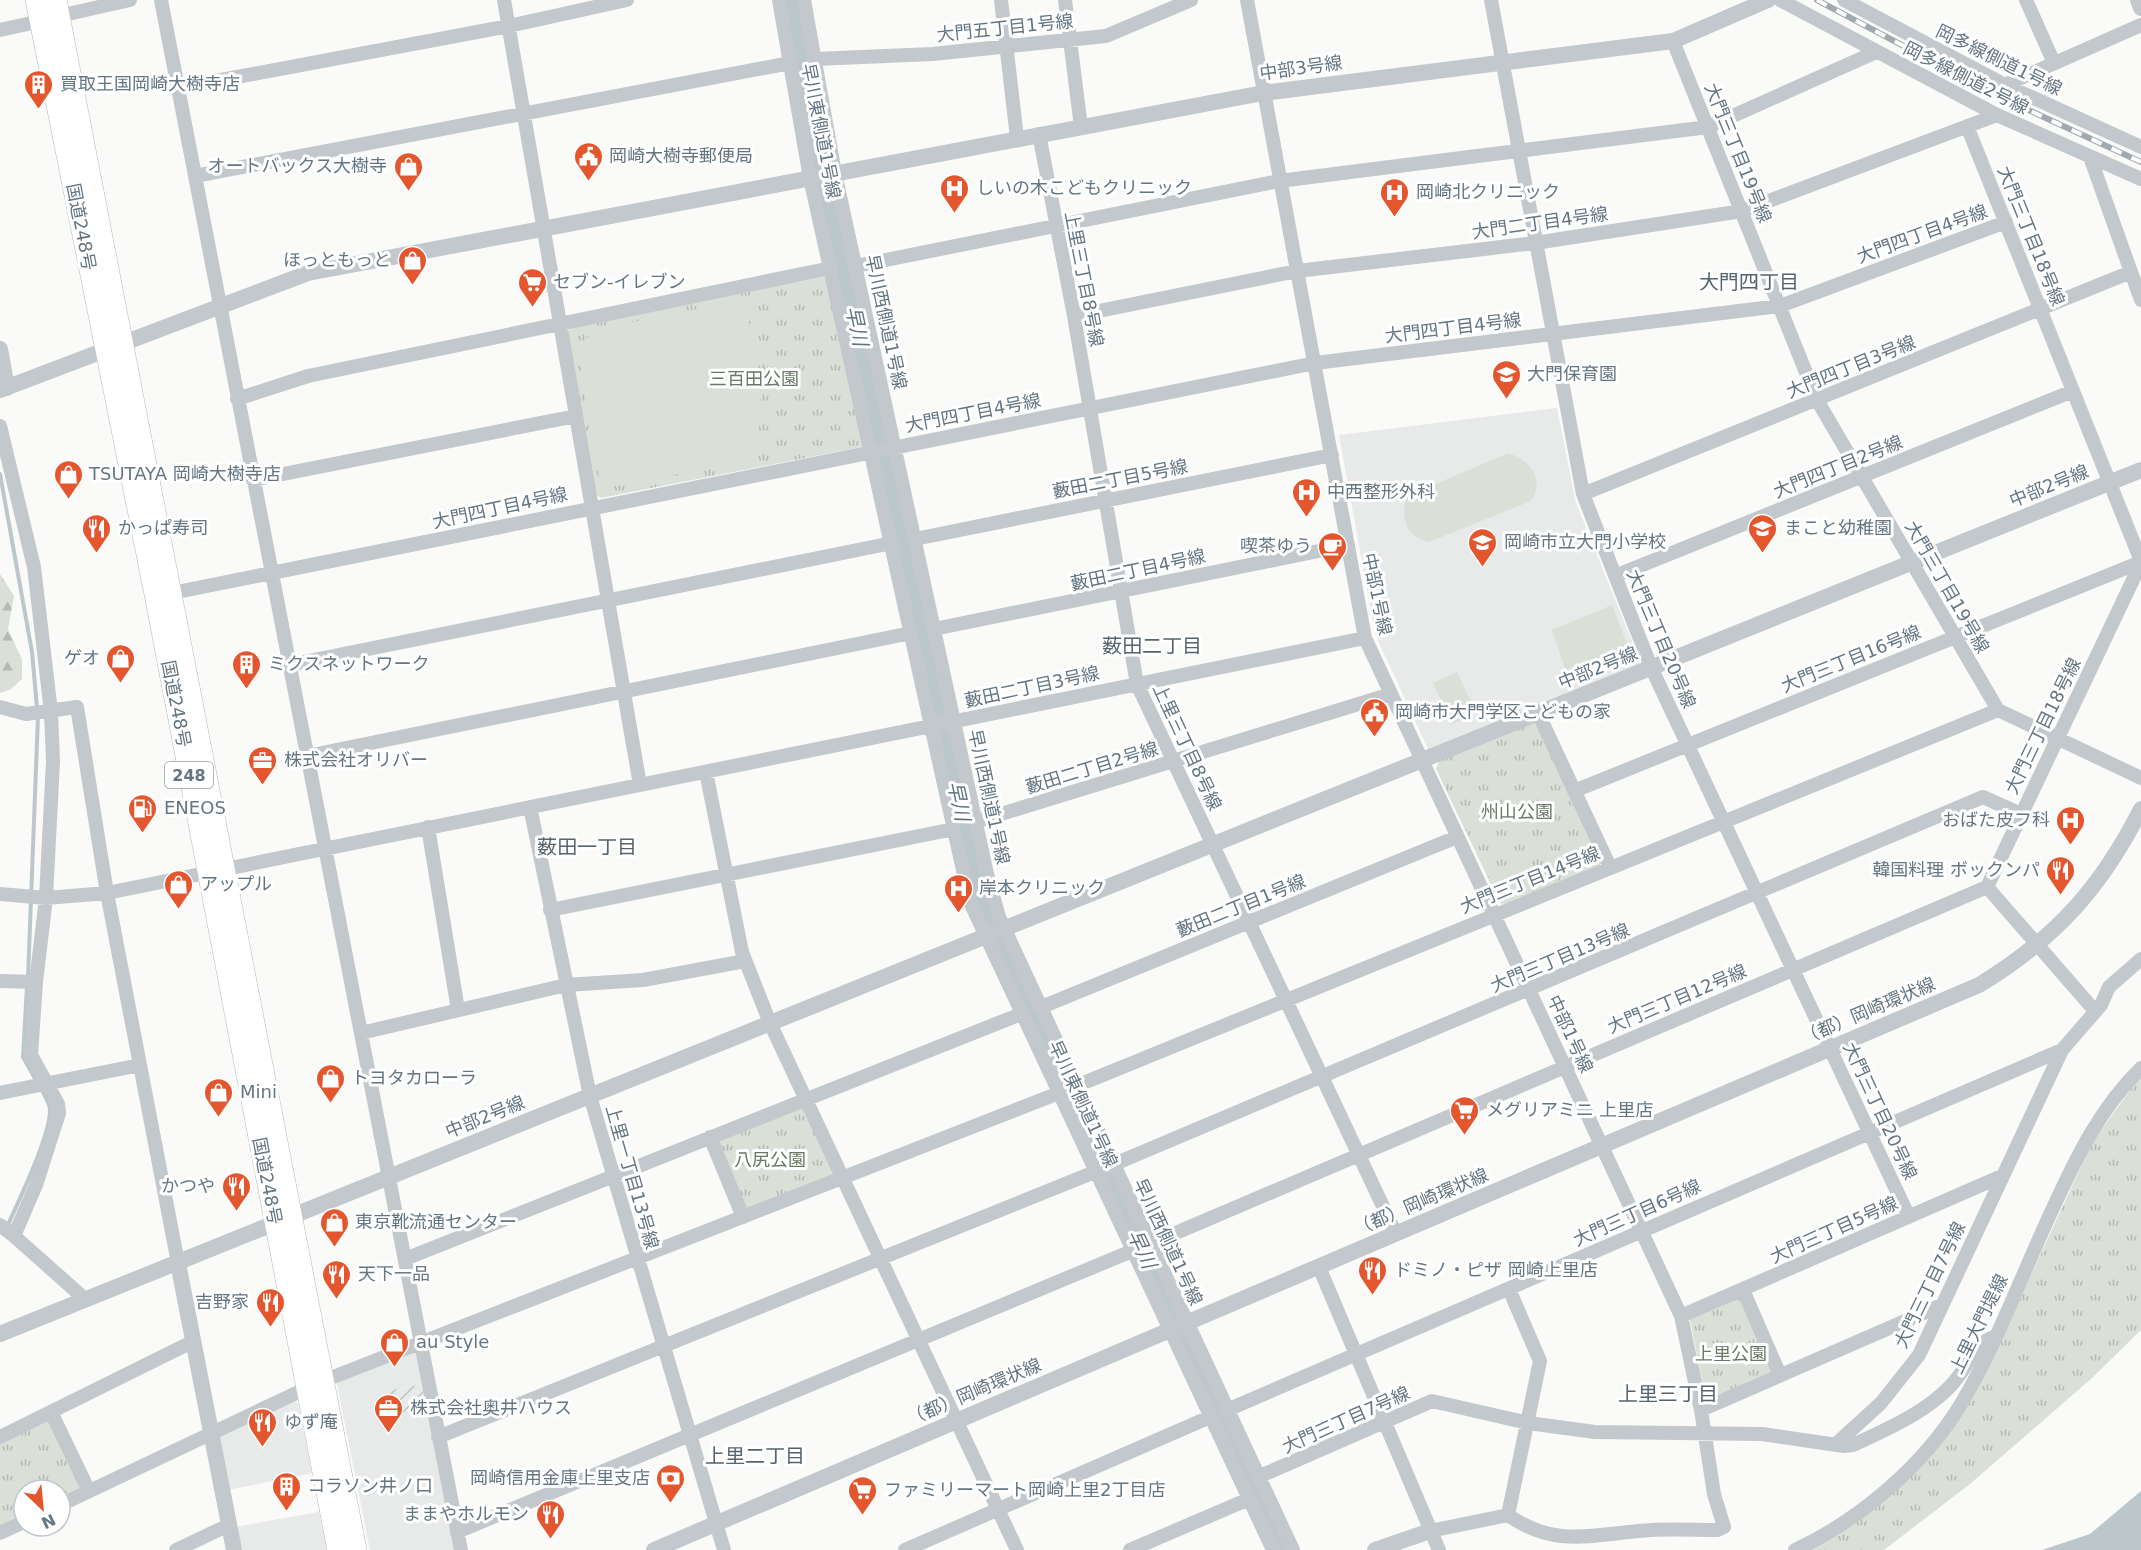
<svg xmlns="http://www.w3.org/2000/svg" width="2141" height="1550" font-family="'DejaVu Sans','Noto Sans JP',sans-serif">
  <defs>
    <pattern id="industrial-furrows" width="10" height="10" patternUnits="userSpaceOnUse" patternTransform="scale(1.5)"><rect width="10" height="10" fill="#e8e9e9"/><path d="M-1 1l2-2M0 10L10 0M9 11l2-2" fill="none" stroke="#c0c1c2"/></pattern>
    <pattern id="forest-firs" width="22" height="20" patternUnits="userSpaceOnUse" patternTransform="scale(1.5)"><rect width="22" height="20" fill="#dadfd7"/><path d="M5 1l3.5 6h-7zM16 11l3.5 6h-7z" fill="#b4b9b4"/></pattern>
    <pattern id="park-tufts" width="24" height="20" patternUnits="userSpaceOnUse" patternTransform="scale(1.5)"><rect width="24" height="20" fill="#dadfd7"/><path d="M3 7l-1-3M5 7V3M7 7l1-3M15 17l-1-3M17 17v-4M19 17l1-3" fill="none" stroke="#b4b9b4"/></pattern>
  </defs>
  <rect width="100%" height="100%" fill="#fafaf8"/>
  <!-- built -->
  <path fill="#e8e9e9" d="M1557,408L1576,503L1640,661L1639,665L1428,749L1375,634L1339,435Z
    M411,1351L417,1354L423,1384L387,1391L392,1420L429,1414L455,1550H370L337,1384L339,1381Z
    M293,1401L298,1403L312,1473L228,1490L218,1439L221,1435Z
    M319,1512L327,1550H240L235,1527Z"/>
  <!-- industrial -->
  <path fill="url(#industrial-furrows)" d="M423,1384L429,1414L392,1421L386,1391Z"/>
  <!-- forest -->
  <path fill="url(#forest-firs)" d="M0,574L14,596L8,629L22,660V679L11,689L0,693Z"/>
  <!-- park -->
  <path fill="url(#park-tufts)" d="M823,277L828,279L864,444L861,447L601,498L596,495L567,333L570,328Z
    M1533,723L1536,724L1601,862L1599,866L1503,904L1500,903L1436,769L1439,761Z
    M2141,1075V1330L2092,1378L1970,1484L1884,1550H1807L1892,1491L1994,1355L2092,1143Z
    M800,1107L804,1109L834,1173L833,1176L748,1209L742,1207L717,1144L719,1139Z
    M1739,1296L1772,1373L1709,1401L1706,1399L1690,1320L1691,1317Z
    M47,1420L52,1421L81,1490L60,1500V1490H24V1517L0,1528V1443Z"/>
  <!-- pitch -->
  <path fill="#dadfd7" d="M745,299L761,392L759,430L749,460L601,489L578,350L593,330Z
    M1509,453C1531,462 1545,479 1531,501L1429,542C1404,536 1401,517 1407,496Z
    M1612,605L1628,646L1566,671L1552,630Z
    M1457,672L1476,713L1452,724L1433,683Z"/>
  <!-- water -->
  <path fill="#bbc7cb" d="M2141,1491V1550H2042L2090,1534Z"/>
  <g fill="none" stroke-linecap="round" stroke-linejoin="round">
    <!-- stream -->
    <path stroke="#bbc7cb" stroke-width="4" d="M0,474L32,652L37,708
      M28,978L38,716
      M27,986L23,1057L37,1082
      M7,1227C19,1200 50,1137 50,1110C50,1103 44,1095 41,1088"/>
    <!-- river -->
    <path stroke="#bbc7cb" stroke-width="21" d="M795,0L822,162L977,885L988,920L1283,1550"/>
    <defs>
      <path id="trunk" d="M36,0L155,594L338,1550
        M56,0L356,1550"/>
    </defs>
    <!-- trunk casing -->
    <use href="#trunk" stroke="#b4b9bd" stroke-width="22"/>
    <!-- minor -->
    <path stroke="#c3c8cc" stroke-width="14" d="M161,0L461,1550
      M504,0L640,785
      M779,0L810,178L970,902L1273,1550
      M804,0L835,173L987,874L999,917L1293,1550
      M1001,0L1017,138
      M1065,0L1081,127
      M1247,0L1365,638L1681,1316L1701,1410L1714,1494L1724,1527L1717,1530C1695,1530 1673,1529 1652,1530C1596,1533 1557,1550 1508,1515
      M1491,0L1583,494L1651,667L1909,1217
      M1780,0L1997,115L2141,179
      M1844,0L2005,85L2141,147
      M2026,0L2054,63
      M59,16L130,0
      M0,30L41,21
      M1673,41L1817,400L1998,710L2141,778
      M815,59L933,54L1106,36L1191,0
      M2005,85L2141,25
      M178,88L509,26L627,0
      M1967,126L2141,561
      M1039,134L1074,316L1137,684L1396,1234
      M2090,157L2141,300
      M195,176L790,63
      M856,266L1279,181L1708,127L1876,52
      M1074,316L1297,271L1535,243L1742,211L1997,115
      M237,399L308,376L831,268
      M0,426L34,567L51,712L53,761L46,898L36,982L31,1055L58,1104L59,1113L36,1185L14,1236L86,1300
      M253,480L576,416
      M1583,494L2131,272
      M915,539L1332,455
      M1615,576L2073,391
      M172,593L1315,363L1780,306L2006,222
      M934,629L1348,545
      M289,665L892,543
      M0,707L26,714L77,707L107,893L178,1263
      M1538,713L1610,867
      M307,756L911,633
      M706,772L742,952L770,1023L1017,1550
      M1574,791L2141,562
      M530,807L590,1096L724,1550
      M975,822L1391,694
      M428,827L458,1010
      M1987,887L2141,563
      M1987,887L2095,1011
      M0,894L46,898L107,893L1365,638
      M550,910L954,829
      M0,981L36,982
      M1039,1008L1457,837
      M361,1033L566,985L643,980L745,961
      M1076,1086L1998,710
      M0,1093L140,1065
      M710,1137L743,1217
      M0,1225L14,1236
      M1150,1244L1987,887
      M405,1259L1021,1014
      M1319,1267L1439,1550
      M1743,1290L1780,1375
      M1681,1316L2002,1176
      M323,1381L1059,1093
      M1227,1410L2062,1050
      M1701,1410L1942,1305
      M51,1412L89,1491
      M0,1437L194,1341
      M438,1437L1112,1165L1983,797L2021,814
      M1835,1445L1881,1403L1919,1355L2062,1050L2101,1005L2109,987L2141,959
      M1258,1477L1432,1401L1528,1423L1595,1432L1762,1434L1844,1446L1853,1445C1888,1429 1934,1409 1958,1377C1969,1363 1976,1342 1994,1337
      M60,1505L307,1388
      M1508,1515L1540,1361L1509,1289
      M1430,1531L1508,1515
      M457,1532L1132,1251
      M0,1533L24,1522
      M176,1550L229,1525
      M905,1550L1210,1417
      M1130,1550L1249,1499
      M1795,1550C1860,1520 1924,1465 1961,1404C1998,1342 2023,1271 2054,1206C2077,1156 2101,1107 2141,1068"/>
    <!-- tertiary -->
    <path stroke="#c3c8cc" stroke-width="16" d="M2138,0L2141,8
      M0,349L7,388
      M0,390L308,273L1263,93L1673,41L1768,0
      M178,1263L234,1550
      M0,1334L2141,470
      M654,1550L1979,985C2055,939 2101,888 2141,809
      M1375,1550L1430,1531"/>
    <!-- trunk -->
    <use href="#trunk" stroke="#fff" stroke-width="21"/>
    <defs>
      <path id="rail" d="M1817,0L1994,94L2141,162"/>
    </defs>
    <!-- rail casing -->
    <use href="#rail" stroke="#a2aab0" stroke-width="6"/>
    <!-- rail -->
    <use href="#rail" stroke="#fff" stroke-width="4" stroke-dasharray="11" stroke-linecap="butt"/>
  </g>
  <!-- icons -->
  <defs>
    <symbol id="building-pin" viewBox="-11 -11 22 30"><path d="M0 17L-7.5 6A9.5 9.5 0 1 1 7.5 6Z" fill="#e4572e" stroke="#fff"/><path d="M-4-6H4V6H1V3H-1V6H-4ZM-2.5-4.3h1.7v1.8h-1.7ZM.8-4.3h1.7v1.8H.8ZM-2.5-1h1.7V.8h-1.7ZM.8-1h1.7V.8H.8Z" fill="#fff"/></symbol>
    <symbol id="civic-pin" viewBox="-11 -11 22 30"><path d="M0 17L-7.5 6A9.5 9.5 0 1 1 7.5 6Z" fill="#e4572e" stroke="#fff"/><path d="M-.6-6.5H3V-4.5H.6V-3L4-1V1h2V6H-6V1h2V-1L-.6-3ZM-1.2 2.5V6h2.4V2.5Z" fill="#fff"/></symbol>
    <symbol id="shop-pin" viewBox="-11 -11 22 30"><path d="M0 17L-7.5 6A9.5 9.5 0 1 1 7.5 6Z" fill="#e4572e" stroke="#fff"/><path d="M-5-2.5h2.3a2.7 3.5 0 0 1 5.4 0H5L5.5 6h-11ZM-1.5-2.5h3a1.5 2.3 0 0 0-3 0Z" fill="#fff"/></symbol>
    <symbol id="hospital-pin" viewBox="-11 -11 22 30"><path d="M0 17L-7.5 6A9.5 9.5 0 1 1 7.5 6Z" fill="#e4572e" stroke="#fff"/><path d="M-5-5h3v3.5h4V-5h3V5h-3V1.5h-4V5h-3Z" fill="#fff"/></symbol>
    <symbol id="supermarket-pin" viewBox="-11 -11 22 30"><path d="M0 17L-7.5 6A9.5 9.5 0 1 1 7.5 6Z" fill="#e4572e" stroke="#fff"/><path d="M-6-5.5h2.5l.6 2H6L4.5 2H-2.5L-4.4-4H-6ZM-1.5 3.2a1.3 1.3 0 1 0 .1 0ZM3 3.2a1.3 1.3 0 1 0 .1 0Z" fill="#fff"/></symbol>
    <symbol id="school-pin" viewBox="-11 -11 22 30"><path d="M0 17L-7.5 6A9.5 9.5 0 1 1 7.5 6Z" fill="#e4572e" stroke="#fff"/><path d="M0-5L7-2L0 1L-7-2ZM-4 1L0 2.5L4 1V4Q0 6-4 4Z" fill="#fff"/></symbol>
    <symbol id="restaurant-pin" viewBox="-11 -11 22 30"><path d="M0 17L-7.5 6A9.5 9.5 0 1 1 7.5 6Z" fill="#e4572e" stroke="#fff"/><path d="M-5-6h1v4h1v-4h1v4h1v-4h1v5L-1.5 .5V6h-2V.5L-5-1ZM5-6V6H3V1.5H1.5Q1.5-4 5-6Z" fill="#fff"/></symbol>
    <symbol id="cafe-pin" viewBox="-11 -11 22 30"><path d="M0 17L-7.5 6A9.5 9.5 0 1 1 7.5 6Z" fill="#e4572e" stroke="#fff"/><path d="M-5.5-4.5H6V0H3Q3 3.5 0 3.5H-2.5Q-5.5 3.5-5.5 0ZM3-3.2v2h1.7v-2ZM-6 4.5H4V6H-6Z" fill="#fff"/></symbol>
    <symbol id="office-pin" viewBox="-11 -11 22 30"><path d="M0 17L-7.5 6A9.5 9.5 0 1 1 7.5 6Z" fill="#e4572e" stroke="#fff"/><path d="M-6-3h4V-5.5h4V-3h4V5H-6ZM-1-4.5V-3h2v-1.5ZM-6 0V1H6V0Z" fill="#fff"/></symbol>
    <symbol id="fuel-pin" viewBox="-11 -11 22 30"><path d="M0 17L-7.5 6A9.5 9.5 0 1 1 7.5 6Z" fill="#e4572e" stroke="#fff"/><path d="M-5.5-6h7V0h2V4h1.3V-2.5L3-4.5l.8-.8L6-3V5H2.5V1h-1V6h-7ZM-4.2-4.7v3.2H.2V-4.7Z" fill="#fff"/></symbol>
    <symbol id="bank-pin" viewBox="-11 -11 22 30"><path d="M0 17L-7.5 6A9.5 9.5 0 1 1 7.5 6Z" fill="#e4572e" stroke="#fff"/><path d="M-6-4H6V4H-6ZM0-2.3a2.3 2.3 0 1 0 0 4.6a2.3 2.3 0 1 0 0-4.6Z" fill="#fff"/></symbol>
  </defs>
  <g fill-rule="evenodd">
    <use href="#building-pin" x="22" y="68" width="33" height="45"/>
    <use href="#civic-pin" x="572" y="140" width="33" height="45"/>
    <use href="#shop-pin" x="392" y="150" width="33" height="45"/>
    <use href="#hospital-pin" x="938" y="172" width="33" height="45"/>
    <use href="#hospital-pin" x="1378" y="176" width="33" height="45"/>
    <use href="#shop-pin" x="396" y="244" width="33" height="45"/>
    <use href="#supermarket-pin" x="516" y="266" width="33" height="45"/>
    <use href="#school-pin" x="1490" y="358" width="33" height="45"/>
    <use href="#shop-pin" x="52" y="458" width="33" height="45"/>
    <use href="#hospital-pin" x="1290" y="476" width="33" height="45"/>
    <use href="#restaurant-pin" x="80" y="512" width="33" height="45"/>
    <use href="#school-pin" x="1746" y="512" width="33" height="45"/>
    <use href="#school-pin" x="1466" y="526" width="33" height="45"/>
    <use href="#cafe-pin" x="1316" y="530" width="33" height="45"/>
    <use href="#shop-pin" x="104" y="642" width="33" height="45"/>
    <use href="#building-pin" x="230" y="648" width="33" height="45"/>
    <use href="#civic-pin" x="1358" y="696" width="33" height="45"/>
    <use href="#office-pin" x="246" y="744" width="33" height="45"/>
    <use href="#fuel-pin" x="126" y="792" width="33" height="45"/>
    <use href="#hospital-pin" x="2054" y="804" width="33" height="45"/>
    <use href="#restaurant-pin" x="2044" y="854" width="33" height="45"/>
    <use href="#shop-pin" x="162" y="868" width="33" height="45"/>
    <use href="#hospital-pin" x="942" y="872" width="33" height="45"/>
    <use href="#shop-pin" x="314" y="1062" width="33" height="45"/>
    <use href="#shop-pin" x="202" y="1076" width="33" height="45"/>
    <use href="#supermarket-pin" x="1448" y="1094" width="33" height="45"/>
    <use href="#restaurant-pin" x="220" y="1170" width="33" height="45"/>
    <use href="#shop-pin" x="318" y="1206" width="33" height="45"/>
    <use href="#restaurant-pin" x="1356" y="1254" width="33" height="45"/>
    <use href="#restaurant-pin" x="320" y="1258" width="33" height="45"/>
    <use href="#restaurant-pin" x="254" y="1286" width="33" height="45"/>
    <use href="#shop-pin" x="378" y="1326" width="33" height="45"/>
    <use href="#office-pin" x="372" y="1392" width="33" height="45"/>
    <use href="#restaurant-pin" x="246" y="1406" width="33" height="45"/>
    <use href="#bank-pin" x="654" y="1462" width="33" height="45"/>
    <use href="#building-pin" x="270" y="1470" width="33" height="45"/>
    <use href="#supermarket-pin" x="846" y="1474" width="33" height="45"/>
    <use href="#restaurant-pin" x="534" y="1498" width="33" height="45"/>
  </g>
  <g text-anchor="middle" stroke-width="6" stroke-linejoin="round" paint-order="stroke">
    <!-- shield labels -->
    <rect fill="#fff" stroke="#939fa8" stroke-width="1.5" x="165" y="762" width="48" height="26" rx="4.5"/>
    <g font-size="16" font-weight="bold" fill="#657683">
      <text x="189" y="781">248</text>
    </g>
    <!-- street labels -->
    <g font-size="18" fill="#657683" stroke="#fff">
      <text transform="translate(1005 28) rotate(-6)" y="6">大門五丁目1号線</text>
      <text transform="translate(1999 60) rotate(26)" y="6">岡多線側道1号線</text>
      <text transform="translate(1301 68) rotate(-8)" y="6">中部3号線</text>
      <text transform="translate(1966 78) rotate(27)" y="6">岡多線側道2号線</text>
      <text transform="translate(821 131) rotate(79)" y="6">早川東側道1号線</text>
      <text transform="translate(1738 153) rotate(68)" y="6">大門三丁目19号線</text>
      <text transform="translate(1540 223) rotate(-8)" y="6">大門二丁目4号線</text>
      <text transform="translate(81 227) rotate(79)" y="6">国道248号</text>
      <text transform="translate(1922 234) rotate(-20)" y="6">大門四丁目4号線</text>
      <text transform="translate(2031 236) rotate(68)" y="6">大門三丁目18号線</text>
      <text transform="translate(1084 279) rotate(79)" y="6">上里三丁目8号線</text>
      <text transform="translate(886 322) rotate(78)" y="6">早川西側道1号線</text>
      <text transform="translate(1453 328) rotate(-7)" y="6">大門四丁目4号線</text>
      <text transform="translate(1851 367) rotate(-22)" y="6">大門四丁目3号線</text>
      <text transform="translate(973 413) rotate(-11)" y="6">大門四丁目4号線</text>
      <text transform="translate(1838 467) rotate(-22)" y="6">大門四丁目2号線</text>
      <text transform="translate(1120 479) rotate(-11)" y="6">藪田二丁目5号線</text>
      <text transform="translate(2049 486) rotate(-22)" y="6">中部2号線</text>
      <text transform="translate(500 508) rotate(-12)" y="6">大門四丁目4号線</text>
      <text transform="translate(1138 570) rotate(-12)" y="6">藪田二丁目4号線</text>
      <text transform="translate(1947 587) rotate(60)" y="6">大門三丁目19号線</text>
      <text transform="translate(1377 594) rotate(78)" y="6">中部1号線</text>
      <text transform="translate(1661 639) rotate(67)" y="6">大門三丁目20号線</text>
      <text transform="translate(1851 659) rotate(-22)" y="6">大門三丁目16号線</text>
      <text transform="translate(1598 668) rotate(-22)" y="6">中部2号線</text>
      <text transform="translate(1032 687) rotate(-12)" y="6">藪田二丁目3号線</text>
      <text transform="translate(176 704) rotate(79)" y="6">国道248号</text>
      <text transform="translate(2043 726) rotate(-64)" y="6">大門三丁目18号線</text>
      <text transform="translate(1187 747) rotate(65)" y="6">上里三丁目8号線</text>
      <text transform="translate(1092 768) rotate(-17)" y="6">藪田二丁目2号線</text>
      <text transform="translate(989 797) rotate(78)" y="6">早川西側道1号線</text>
      <text transform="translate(1530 880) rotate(-22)" y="6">大門三丁目14号線</text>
      <text transform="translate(1241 906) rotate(-22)" y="6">藪田二丁目1号線</text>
      <text transform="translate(1560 958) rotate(-23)" y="6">大門三丁目13号線</text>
      <text transform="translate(1677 999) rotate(-23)" y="6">大門三丁目12号線</text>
      <text transform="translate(1868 1011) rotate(-23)" y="6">（都）岡崎環状線</text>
      <text transform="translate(1570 1034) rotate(65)" y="6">中部1号線</text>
      <text transform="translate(1083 1104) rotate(65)" y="6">早川東側道1号線</text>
      <text transform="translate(1880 1111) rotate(65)" y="6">大門三丁目20号線</text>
      <text transform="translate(485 1117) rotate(-22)" y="6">中部2号線</text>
      <text transform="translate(632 1177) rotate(74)" y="6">上里一丁目13号線</text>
      <text transform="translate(267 1181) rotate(79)" y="6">国道248号</text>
      <text transform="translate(1421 1202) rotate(-23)" y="6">（都）岡崎環状線</text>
      <text transform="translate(1637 1213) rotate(-24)" y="6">大門三丁目6号線</text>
      <text transform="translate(1834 1230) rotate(-24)" y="6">大門三丁目5号線</text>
      <text transform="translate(1168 1242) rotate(65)" y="6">早川西側道1号線</text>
      <text transform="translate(1930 1285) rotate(-64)" y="6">大門三丁目7号線</text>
      <text transform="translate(1979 1324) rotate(-64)" y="6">上里大門堤線</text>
      <text transform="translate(974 1392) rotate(-23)" y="6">（都）岡崎環状線</text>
      <text transform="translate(1346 1420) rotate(-24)" y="6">大門三丁目7号線</text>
    </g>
    <!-- poi labels -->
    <g font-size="18" fill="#657683" stroke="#fff" text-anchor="start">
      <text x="60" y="90">買取王国岡崎大樹寺店</text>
      <text x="609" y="162">岡崎大樹寺郵便局</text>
      <text x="387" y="172" text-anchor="end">オートバックス大樹寺</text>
      <text x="976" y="194">しいの木こどもクリニック</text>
      <text x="1416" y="198">岡崎北クリニック</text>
      <text x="391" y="266" text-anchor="end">ほっともっと</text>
      <text x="553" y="288">セブン-イレブン</text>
      <text x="1527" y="380">大門保育園</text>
      <text x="89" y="480">TSUTAYA 岡崎大樹寺店</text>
      <text x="1327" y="498">中西整形外科</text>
      <text x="118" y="534">かっぱ寿司</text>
      <text x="1784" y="534">まこと幼稚園</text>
      <text x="1504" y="548">岡崎市立大門小学校</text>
      <text x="1312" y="552" text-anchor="end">喫茶ゆう</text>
      <text x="100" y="664" text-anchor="end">ゲオ</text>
      <text x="268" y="670">ミクスネットワーク</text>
      <text x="1395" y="718">岡崎市大門学区こどもの家</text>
      <text x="284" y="766">株式会社オリバー</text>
      <text x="164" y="814">ENEOS</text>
      <text x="2050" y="826" text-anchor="end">おばた皮フ科</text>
      <text x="2040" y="876" text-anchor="end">韓国料理 ボックンパ</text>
      <text x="200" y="890">アップル</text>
      <text x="979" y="894">岸本クリニック</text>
      <text x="351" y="1084">トヨタカローラ</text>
      <text x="240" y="1098">Mini</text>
      <text x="1486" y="1116">メグリアミニ 上里店</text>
      <text x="215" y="1192" text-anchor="end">かつや</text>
      <text x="355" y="1228">東京靴流通センター</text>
      <text x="1394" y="1276">ドミノ・ピザ 岡崎上里店</text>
      <text x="358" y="1280">天下一品</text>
      <text x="249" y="1308" text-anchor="end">吉野家</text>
      <text x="416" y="1348">au Style</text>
      <text x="410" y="1414">株式会社奥井ハウス</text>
      <text x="284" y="1428">ゆず庵</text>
      <text x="650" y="1484" text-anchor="end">岡崎信用金庫上里支店</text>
      <text x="307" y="1492">コラソン井ノ口</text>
      <text x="884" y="1496">ファミリーマート岡崎上里2丁目店</text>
      <text x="529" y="1520" text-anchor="end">ままやホルモン</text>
    </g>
    <!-- park labels -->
    <g font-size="18" fill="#687a64" stroke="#fff">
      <text x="754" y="385">三百田公園</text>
      <text x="1517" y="818">州山公園</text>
      <text x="770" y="1166">八尻公園</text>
      <text x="1731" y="1360">上里公園</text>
    </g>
    <!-- neighbourhood labels -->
    <g font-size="20" fill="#57646e" stroke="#fff">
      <text x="1749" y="289">大門四丁目</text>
      <text x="1152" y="653">薮田二丁目</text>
      <text x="587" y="854">薮田一丁目</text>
      <text x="1668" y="1401">上里三丁目</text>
      <text x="755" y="1463">上里二丁目</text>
    </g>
    <!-- water labels -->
    <g font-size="20" font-style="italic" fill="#60757c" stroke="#fff">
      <text transform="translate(857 326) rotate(78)" y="7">早川</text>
      <text transform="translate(959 801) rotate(78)" y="7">早川</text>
      <text transform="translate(1142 1249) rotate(65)" y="7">早川</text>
    </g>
  </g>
  <!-- north arrow -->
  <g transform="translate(42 1508) rotate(154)"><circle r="28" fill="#ffffff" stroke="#c1c8cd" stroke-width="1.5"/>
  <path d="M0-4.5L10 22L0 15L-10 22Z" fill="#e4572e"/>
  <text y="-9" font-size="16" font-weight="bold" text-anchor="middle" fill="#657683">N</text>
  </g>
</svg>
